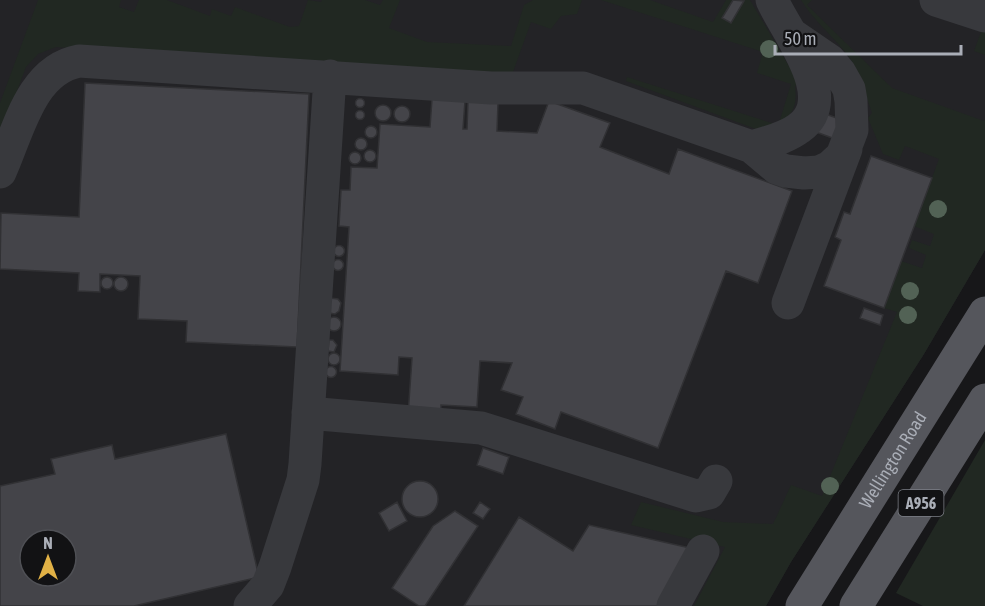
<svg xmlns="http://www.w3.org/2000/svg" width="985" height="606" font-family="'Asap Condensed',sans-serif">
  <rect width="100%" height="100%" fill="#171719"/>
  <!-- built -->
  <path fill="#232326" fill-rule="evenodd" d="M0,0H985V250L924,354L791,562L766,606H0ZM30,540H66V576H30Z"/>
  <!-- green -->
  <path fill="#212822" d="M38,0H121L119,7L134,12L139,0H167L210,16L212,9L231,16L235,7L290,27L299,26L308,0L321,2L322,0H365L380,5L383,0H400L389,28L427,42L511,46L524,5L533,0H582L577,14L561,16L551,29L531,22L513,72L493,75L56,47L38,54L26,67L0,136V103Z
    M601,0H650L713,22L726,0H750L796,78L798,85L795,86C797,103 795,114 779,123L791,84L757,73L763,52Z
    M801,0H812L807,5L892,88L984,121L985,119V250L924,354L791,562L766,606H694L725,547L631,525L641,502L723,522L773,524L791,485L822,496L897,312L884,308L901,261L922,268L926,255L909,248L912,240L930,246L934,234L914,226L939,159L905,146L899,160L883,154L868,118L872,113C865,93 859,69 846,53C831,34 814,21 801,0Z
    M982,29H985V55L974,51Z
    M627,77L778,125L756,129L626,81Z
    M985,440V606H923L896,593Z"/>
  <!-- building -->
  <path fill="#444449" stroke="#313134" stroke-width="1.5" fill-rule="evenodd" d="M733,0L744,1L731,23L722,18Z
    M85,83L309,94L297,347L186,342L187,321L138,319L140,276L100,274V292L78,291L79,273L0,269L1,213L79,217Z
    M355.5 103a4.5 4.5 0 1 1 9 0a4.5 4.5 0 1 1-9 0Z
    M432,99L465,101L463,129H467L468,101L498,103L497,131L537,133L549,101L610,123L600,147L669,174L678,149L792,191L758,283L726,271L658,448L561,412L555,429L516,414L523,397L501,390L512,363L480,361L477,407L441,405V417L408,415L412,358L399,357L398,375L340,371L349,227L339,226L341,190H350L351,167L377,168L380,124L430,127Z
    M375 113a8 8 0 1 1 16 0a8 8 0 1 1-16 0Z
    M394 114a8 8 0 1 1 16 0a8 8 0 1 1-16 0Z
    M355.5 115a4.5 4.5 0 1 1 9 0a4.5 4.5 0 1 1-9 0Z
    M823,113L842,120L835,139L816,132Z
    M365 132a6 6 0 1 1 12 0a6 6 0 1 1-12 0Z
    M355 144a6 6 0 1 1 12 0a6 6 0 1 1-12 0Z
    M364 156a6 6 0 1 1 12 0a6 6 0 1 1-12 0Z
    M349 158a6 6 0 1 1 12 0a6 6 0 1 1-12 0Z
    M871,156L932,178L884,308L824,286L841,240L835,237L844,212L850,214Z
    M333.5 251a5.5 5.5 0 1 1 11 0a5.5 5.5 0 1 1-11 0Z
    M332.5 265a5.5 5.5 0 1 1 11 0a5.5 5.5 0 1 1-11 0Z
    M101 283a6 6 0 1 1 12 0a6 6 0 1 1-12 0Z
    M114 284a7 7 0 1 1 14 0a7 7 0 1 1-14 0Z
    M330,298L338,299L341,303L339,311L335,314L329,313Z
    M864,308L883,315L880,325L860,318Z
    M327 324a7 7 0 1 1 14 0a7 7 0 1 1-14 0Z
    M329,340H333L337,345L334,352L328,351Z
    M328 359a6 6 0 1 1 12 0a6 6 0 1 1-12 0Z
    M325.5 372a5.5 5.5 0 1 1 11 0a5.5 5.5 0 1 1-11 0Z
    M226,434L259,577L134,606H0V486L55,474L51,459L112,445L115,459ZM30,540H66V576H30Z
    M483,448L509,457L503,474L477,465Z
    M402 499a18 18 0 1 1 36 0a18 18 0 1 1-36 0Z
    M397,502L407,521L389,531L379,513Z
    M480,502L490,509L483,519L473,513Z
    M455,511L478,526L425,606H419L392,588L433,526Z
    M519,517L573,551L589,525L690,548L658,606H464Z"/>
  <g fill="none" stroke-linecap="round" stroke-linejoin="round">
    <!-- minor -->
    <path stroke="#38393d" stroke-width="33" d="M936,0L985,16
      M752,147C768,142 786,138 799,128C841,98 786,32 772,0
      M0,172C18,133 30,70 79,61L491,88H583L752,147L777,168L786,171L804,173L819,172L830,167L842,156L852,130L851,101L849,89L840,73L829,60L791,34
      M788,303L846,149
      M308,413L481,428L696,496L709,493L716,481
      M250,606L268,585L275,567L303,480L305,464L330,76
      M673,606L703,551"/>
    <!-- major -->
    <g stroke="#55565c" stroke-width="33">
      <path id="s1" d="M802,606L985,313"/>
      <path d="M856,606L985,400"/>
    </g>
  </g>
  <!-- trees -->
  <g fill="#526255">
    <circle cx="769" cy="49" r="9"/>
    <circle cx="938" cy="209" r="9"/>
    <circle cx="910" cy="291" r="9"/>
    <circle cx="908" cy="315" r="9"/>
    <circle cx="830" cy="486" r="9"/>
  </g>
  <g text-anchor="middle" stroke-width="6" stroke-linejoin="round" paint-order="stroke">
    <!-- shield labels -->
    <rect fill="#121214" stroke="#7c7f86" stroke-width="1.5" x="898.5" y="490" width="45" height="26" rx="4.5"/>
    <g font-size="16" font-weight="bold" fill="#aaaeb7">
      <text x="921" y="509">A956</text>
    </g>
    <!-- street labels -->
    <g font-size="18" fill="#aaaeb7" stroke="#121214">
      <text dy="6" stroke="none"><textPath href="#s1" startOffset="172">Wellington Road</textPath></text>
    </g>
  </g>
  <!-- north arrow -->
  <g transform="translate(48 558)"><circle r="28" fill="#121214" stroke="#4f5055" stroke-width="1.5"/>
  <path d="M0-4.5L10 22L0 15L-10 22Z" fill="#e1b146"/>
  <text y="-9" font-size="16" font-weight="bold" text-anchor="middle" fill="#aaaeb7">N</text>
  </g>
  <!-- scale -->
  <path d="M775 45v9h186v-9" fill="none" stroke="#aaaeb7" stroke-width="3"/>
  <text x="784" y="45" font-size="18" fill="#aaaeb7" stroke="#121214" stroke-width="4.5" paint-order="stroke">50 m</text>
</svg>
